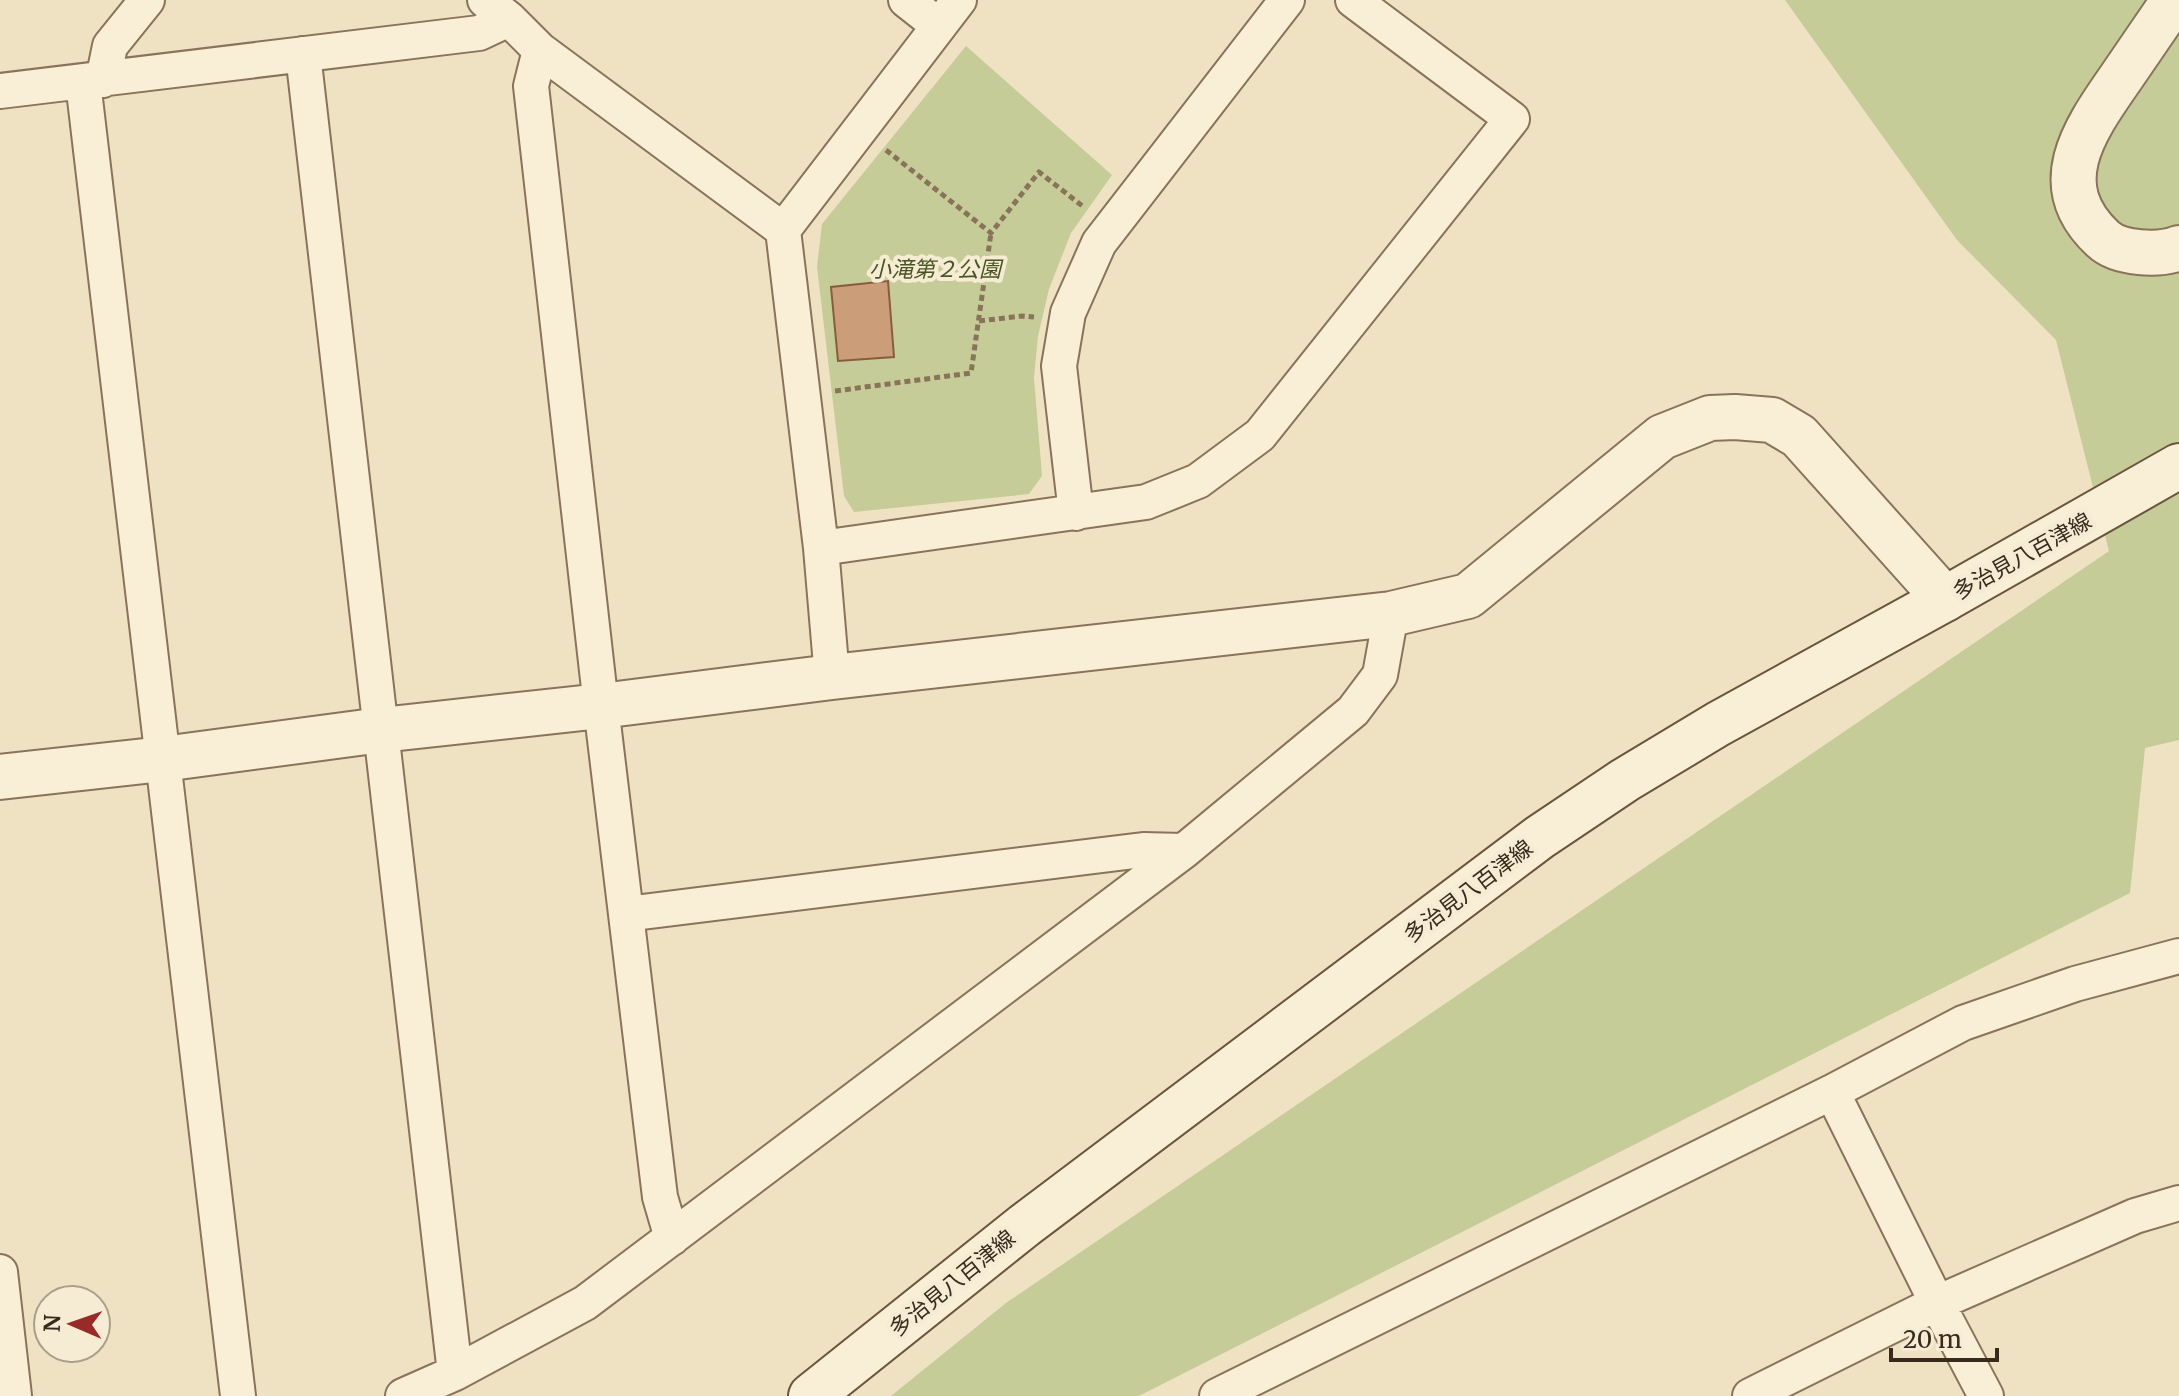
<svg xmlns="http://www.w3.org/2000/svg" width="2179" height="1396" font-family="Merriweather,'Noto Sans JP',serif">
  <rect width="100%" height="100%" fill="#eee2c3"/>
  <!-- green -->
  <path fill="#c5cc97" d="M1785,0H2179V740L2145,748L2130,893L1139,1396H891L1006,1303L2109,551L2056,340L1957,240Z
    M966,46L1112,175L1071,233L1049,289L1038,336L1034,378L1042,476L1029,494L854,512L844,496L817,267L822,224Z"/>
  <!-- building -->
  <path fill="#cc9d79" stroke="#885d3f" stroke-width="2" d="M888,281L894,357L838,361L831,287Z"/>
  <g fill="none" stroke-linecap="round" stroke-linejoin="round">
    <defs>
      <path id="minor" d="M485,0L509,19L540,50L783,230
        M906,0L939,26
        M540,50L531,86L601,706L660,1197L672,1238
        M303,54L455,1373
        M103,80L110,46L147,0
        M83,82L238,1396
        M0,91L479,33L509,19
        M1076,513L1059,366L1068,313L1099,243L1287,0
        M821,548L1146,502L1198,481L1260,435L1512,119L1353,0
        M832,677L821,548L783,230L959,0
        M626,914L1143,850L1184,851
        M1832,1092L1937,1303L1986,1396
        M0,1272L14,1396
        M403,1396L455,1373L585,1303L1184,851L1353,711L1380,675L1391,614
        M1217,1396L1832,1092L1963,1023L2075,984L2179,956
        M1750,1396L1937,1303L2135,1216L2179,1203"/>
      <path id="tertiary" d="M2174,0C2157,25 2139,51 2122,76C2086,128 2044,184 2103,239C2119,254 2159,256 2179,248
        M0,777L163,759L381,730L601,706L832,677L1391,614L1468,596L1662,437L1710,418L1735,417L1772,420L1799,436L1945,599"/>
      <path id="secondary" d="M811,1396L1025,1225L1540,837L1625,780L1718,724L1945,599L2179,466"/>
    </defs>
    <!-- minor casing -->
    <use href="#minor" stroke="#89735a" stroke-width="38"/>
    <!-- tertiary casing -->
    <use href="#tertiary" stroke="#89735a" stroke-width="48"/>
    <!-- secondary casing -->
    <use href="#secondary" stroke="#6a543d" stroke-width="48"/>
    <!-- path -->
    <path stroke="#89735a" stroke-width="5" stroke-dasharray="6 4" stroke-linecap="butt" d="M886,150L991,233L1039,172L1085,208
      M979,321L1022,316L1034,317
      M835,391L971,373L991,233"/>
    <!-- minor -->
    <use href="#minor" stroke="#f9efd6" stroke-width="34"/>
    <!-- tertiary -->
    <use href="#tertiary" stroke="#f9efd6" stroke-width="44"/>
    <!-- secondary -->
    <use href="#secondary" stroke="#f9efd6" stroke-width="44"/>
  </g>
  <g text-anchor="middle" stroke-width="8" stroke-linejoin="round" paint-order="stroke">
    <!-- park labels -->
    <g font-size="22" font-style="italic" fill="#485524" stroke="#f6ecd3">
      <text x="935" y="277">小滝第２公園</text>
    </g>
    <!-- street labels -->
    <g font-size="22" fill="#382b1e" stroke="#f6ecd3">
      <text transform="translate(2022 556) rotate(-29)" y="8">多治見八百津線</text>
      <text transform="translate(1468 891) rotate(-37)" y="8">多治見八百津線</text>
      <text transform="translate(952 1283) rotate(-39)" y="8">多治見八百津線</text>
    </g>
  </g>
  <!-- north arrow -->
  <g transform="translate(72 1324) rotate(272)"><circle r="38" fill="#f6ecd3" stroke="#aa9f8b" stroke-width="2"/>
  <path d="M0-6L14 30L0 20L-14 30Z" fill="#982b2a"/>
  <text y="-12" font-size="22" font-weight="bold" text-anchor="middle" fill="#382b1e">N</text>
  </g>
  <!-- scale -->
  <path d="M1891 1348v12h106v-12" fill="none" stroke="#382b1e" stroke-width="4"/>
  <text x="1903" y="1348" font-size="24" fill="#382b1e" stroke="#f6ecd3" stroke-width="6" paint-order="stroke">20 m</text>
</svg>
